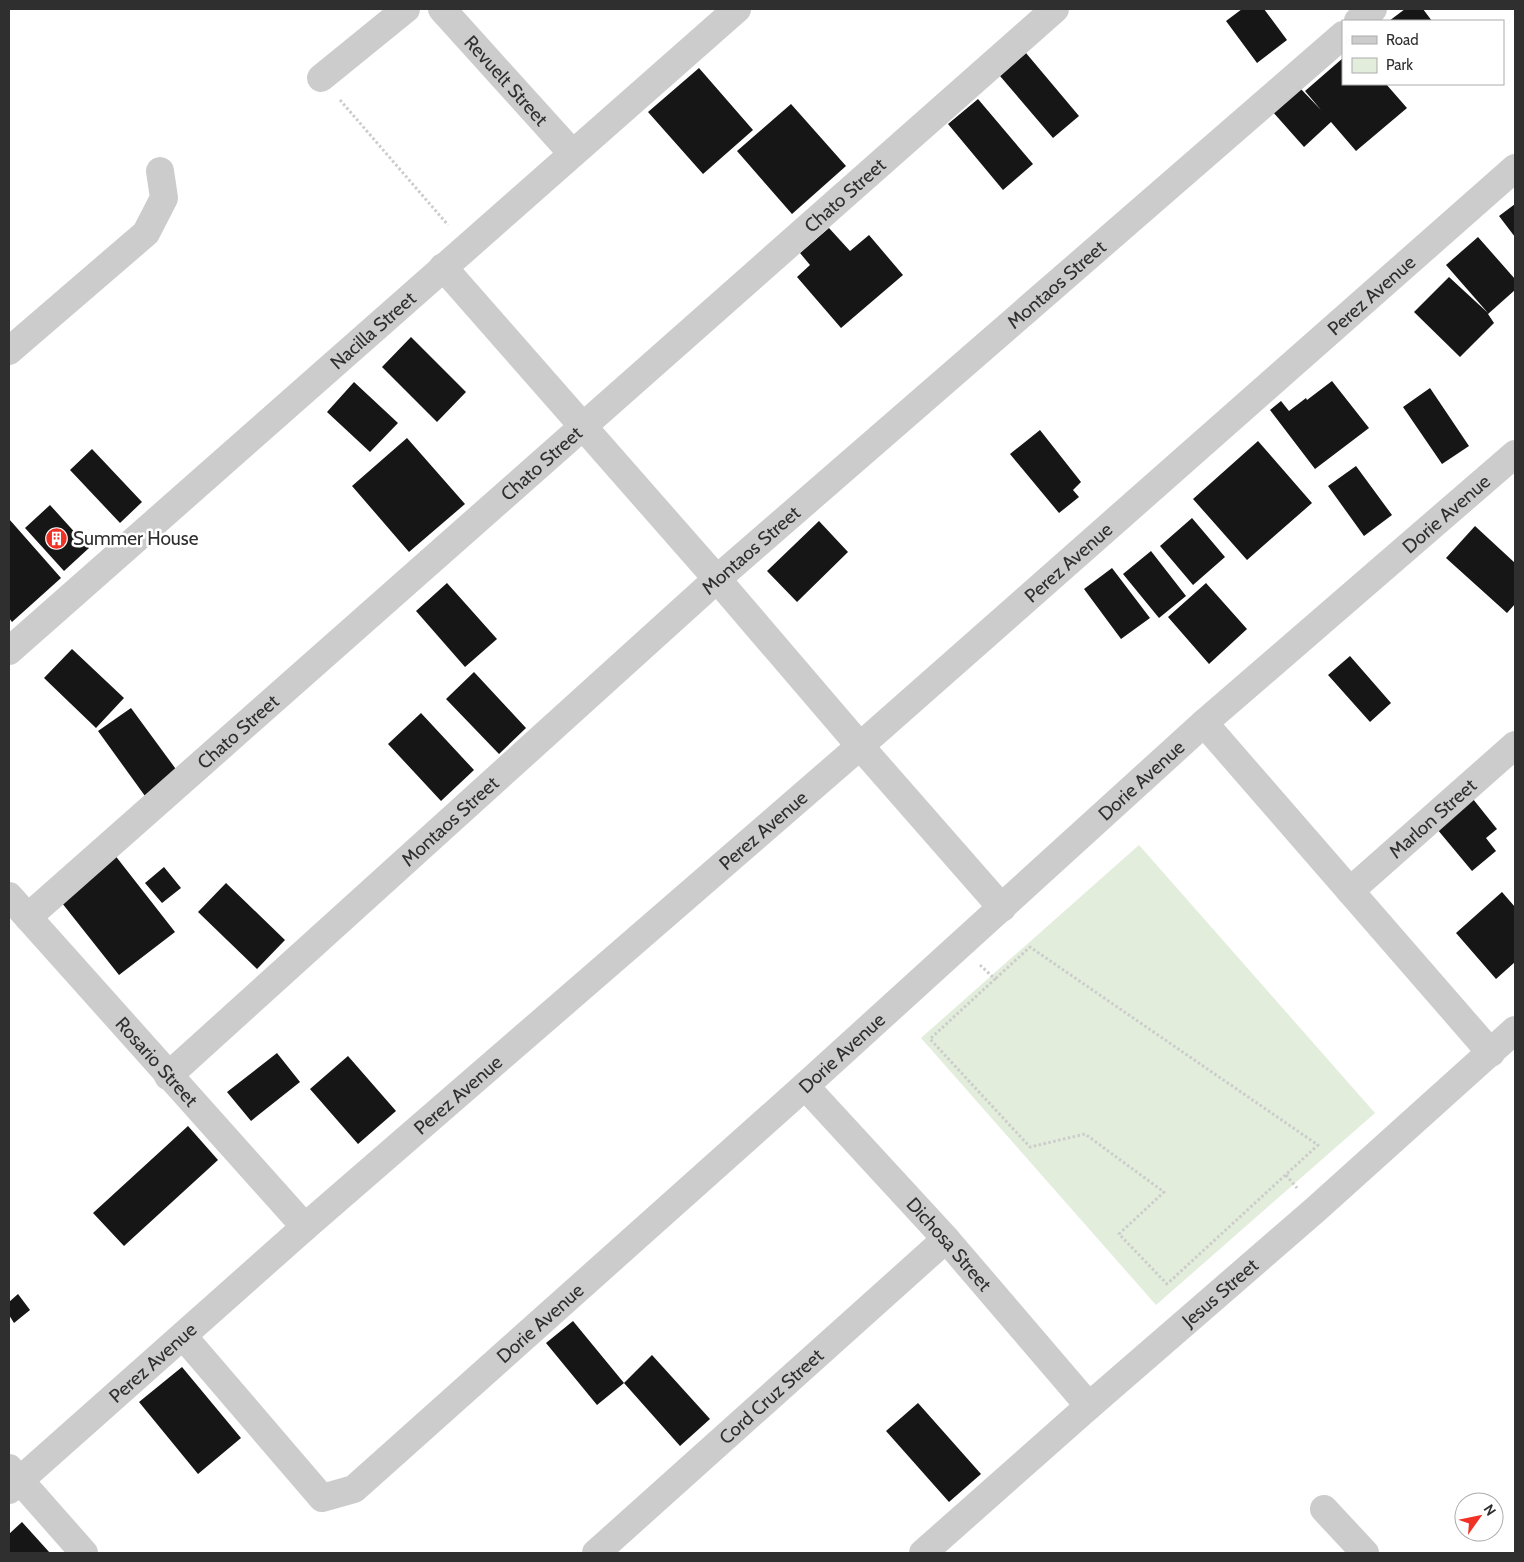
<svg xmlns="http://www.w3.org/2000/svg" width="1524" height="1562" font-family="Cabin,sans-serif">
  <rect width="100%" height="100%" fill="#fff"/>
  <!-- green -->
  <path fill="#e3eddc" d="M1139,845L1375,1113L1156,1305L921,1038Z"/>
  <!-- building -->
  <path fill="#161616" d="M1242,9H1264L1287,40L1257,63L1226,21Z
    M1405,9H1423L1432,21H1389Z
    M1026,53L1079,116L1053,138L1000,76Z
    M1343,58V84H1386L1407,108L1356,151L1331,122L1304,147L1272,111L1299,87L1321,110L1305,91Z
    M699,68L753,130L703,174L648,112Z
    M978,99L1033,164L1003,190L948,124Z
    M791,104L846,166L792,214L737,151Z
    M1515,204V237L1499,216Z
    M829,228L850,251L869,235L903,275L841,328L797,277L810,265L800,253Z
    M1478,237L1515,279V290L1488,314L1494,323L1460,357L1414,312L1449,277L1488,313L1446,265Z
    M411,337L466,392L437,422L382,367Z
    M1332,381L1369,428L1315,469L1270,410L1281,401L1289,411L1306,398L1307,400Z
    M354,382L398,423L370,452L327,412Z
    M1430,388L1469,446L1442,464L1403,407Z
    M1040,430L1081,482L1073,490L1079,497L1059,513L1010,454Z
    M407,438L465,504L409,552L352,486Z
    M1258,441L1312,503L1247,560L1193,499Z
    M92,449L142,502L120,523L70,470Z
    M1356,466L1392,515L1364,536L1328,486Z
    M50,505L89,548L64,571L25,528Z
    M1192,518L1225,557L1193,585L1160,546Z
    M9,519L61,578L12,622L9,618Z
    M819,521L848,552L797,602L767,571Z
    M1475,526L1515,563V604L1507,613L1446,558Z
    M1151,551L1186,596L1159,618L1123,574Z
    M1112,568L1150,618L1121,639L1084,589Z
    M447,583L497,639L465,667L416,611Z
    M1206,583L1247,629L1209,664L1168,617Z
    M72,649L124,698L96,728L44,678Z
    M1350,656L1391,703L1370,722L1328,675Z
    M474,672L526,728L499,754L446,699Z
    M131,708L178,772L145,796L98,731Z
    M421,713L474,770L441,801L388,744Z
    M1473,799L1497,829L1486,838L1496,851L1472,871L1437,829Z
    M114,854L175,932L119,975L58,898Z
    M164,867L181,888L162,903L145,883Z
    M226,883L285,940L257,969L198,912Z
    M1502,892L1515,907V962L1496,979L1456,933Z
    M277,1053L300,1082L251,1121L227,1092Z
    M348,1056L396,1111L358,1144L310,1089Z
    M188,1126L218,1160L124,1246L93,1213Z
    M18,1294L30,1310L14,1323L9,1315V1302Z
    M573,1321L624,1383L597,1405L546,1343Z
    M652,1355L710,1419L680,1446L624,1383Z
    M182,1367L241,1438L198,1474L139,1402Z
    M918,1403L981,1474L949,1502L886,1431Z
    M22,1522L50,1553H9V1534Z"/>
  <g fill="none" stroke-linecap="round" stroke-linejoin="round">
    <!-- path -->
    <path stroke="#ccc" stroke-width="3" stroke-dasharray="2.5 2.5" stroke-linecap="butt" d="M340,100L448,225
      M980,965L995,979L930,1039L1030,1147L1085,1134L1164,1192L1119,1234L1167,1284L1318,1145L1030,947L995,979
      M1286,1175L1297,1188"/>
    <!-- minor -->
    <g stroke="#ccc" stroke-width="28">
      <path id="s1" d="M442,9L572,153"/>
      <path d="M1358,21L1373,9"/>
      <path d="M321,78L406,9"/>
      <path d="M443,267L717,579L860,746L1002,908"/>
      <path d="M9,351L146,233L164,198L160,171"/>
      <path id="s2" d="M9,651L737,9"/>
      <path d="M1204,723L1491,1053"/>
      <path id="s3" d="M1350,891L1515,745"/>
      <path id="s4" d="M9,896L305,1227"/>
      <path id="s5" d="M28,917L1055,9"/>
      <path id="s6" d="M168,1076L717,579L1343,35"/>
      <path id="s7" d="M805,1086L946,1239L1089,1406"/>
      <path id="s8" d="M183,1336L322,1498L354,1489L805,1086L1204,723L1515,454"/>
      <path d="M9,1468L84,1553"/>
      <path id="s9" d="M9,1490L305,1227L860,746L1515,168"/>
      <path d="M1324,1509L1365,1553"/>
      <path id="s10" d="M596,1553L946,1239"/>
      <path id="s11" d="M923,1553L1089,1406L1315,1210L1515,1030"/>
    </g>
  </g>
  <!-- icons -->
  <defs>
    <symbol id="building-disc" viewBox="-11 -11 22 22"><circle r="9.5" fill="#f23126" stroke="#fff"/><path d="M-4-6H4V6H1V3H-1V6H-4ZM-2.5-4.3h1.7v1.8h-1.7ZM.8-4.3h1.7v1.8H.8ZM-2.5-1h1.7V.8h-1.7ZM.8-1h1.7V.8H.8Z" fill="#fff"/></symbol>
  </defs>
  <g fill-rule="evenodd">
    <use href="#building-disc" x="44" y="526" width="25" height="25"/>
  </g>
  <g text-anchor="middle" stroke-width="5" stroke-linejoin="round" paint-order="stroke">
    <!-- street labels -->
    <g font-size="19" fill="#2f2f2f" stroke="#fff">
      <text dy="7" stroke="none"><textPath href="#s1" startOffset="96">Revuelt Street</textPath></text>
      <text dy="7" stroke="none"><textPath href="#s5" startOffset="1090">Chato Street</textPath></text>
      <text dy="7" stroke="none"><textPath href="#s6" startOffset="1190">Montaos Street</textPath></text>
      <text dy="7" stroke="none"><textPath href="#s9" startOffset="1812">Perez Avenue</textPath></text>
      <text dy="7" stroke="none"><textPath href="#s2" startOffset="485">Nacilla Street</textPath></text>
      <text dy="7" stroke="none"><textPath href="#s5" startOffset="685">Chato Street</textPath></text>
      <text dy="7" stroke="none"><textPath href="#s8" startOffset="1711">Dorie Avenue</textPath></text>
      <text dy="7" stroke="none"><textPath href="#s6" startOffset="785">Montaos Street</textPath></text>
      <text dy="7" stroke="none"><textPath href="#s9" startOffset="1408">Perez Avenue</textPath></text>
      <text dy="7" stroke="none"><textPath href="#s5" startOffset="280">Chato Street</textPath></text>
      <text dy="7" stroke="none"><textPath href="#s8" startOffset="1306">Dorie Avenue</textPath></text>
      <text dy="7" stroke="none"><textPath href="#s3" startOffset="110">Marlon Street</textPath></text>
      <text dy="7" stroke="none"><textPath href="#s6" startOffset="380">Montaos Street</textPath></text>
      <text dy="7" stroke="none"><textPath href="#s9" startOffset="1002">Perez Avenue</textPath></text>
      <text dy="7" stroke="none"><textPath href="#s8" startOffset="901">Dorie Avenue</textPath></text>
      <text dy="7" stroke="none"><textPath href="#s4" startOffset="222">Rosario Street</textPath></text>
      <text dy="7" stroke="none"><textPath href="#s9" startOffset="598">Perez Avenue</textPath></text>
      <text dy="7" stroke="none"><textPath href="#s7" startOffset="214">Dichosa Street</textPath></text>
      <text dy="7" stroke="none"><textPath href="#s11" startOffset="395">Jesus Street</textPath></text>
      <text dy="7" stroke="none"><textPath href="#s8" startOffset="496">Dorie Avenue</textPath></text>
      <text dy="7" stroke="none"><textPath href="#s9" startOffset="192">Perez Avenue</textPath></text>
      <text dy="7" stroke="none"><textPath href="#s10" startOffset="235">Cord Cruz Street</textPath></text>
    </g>
    <!-- poi labels -->
    <g font-size="19" fill="#2f2f2f" stroke="#fff" text-anchor="start">
      <text x="73" y="545">Summer House</text>
    </g>
  </g>
  <!-- border -->
  <rect width="1524" height="1562" fill="none" stroke="#2f2f2f" stroke-width="20"/>
  <!-- legend -->
  <rect x="1342" y="20" width="162" height="65" fill="#ffffff" stroke="#acacac"/>
  <rect x="1352" y="36" width="25" height="8" fill="#cccccc" stroke="#acacac"/>
  <text x="1386" y="45" font-size="15" fill="#2f2f2f">Road</text>
  <rect x="1352" y="58" width="25" height="15" fill="#e3eddc" stroke="#acacac"/>
  <text x="1386" y="70" font-size="15" fill="#2f2f2f">Park</text>
  <!-- north arrow -->
  <g transform="translate(1479 1517) rotate(57)"><circle r="24" fill="#ffffff" stroke="#acacac"/>
  <path d="M0-4L9 19L0 12L-9 19Z" fill="#f23126"/>
  <text y="-8" font-size="14" font-weight="bold" text-anchor="middle" fill="#2f2f2f">N</text>
  </g>
</svg>
